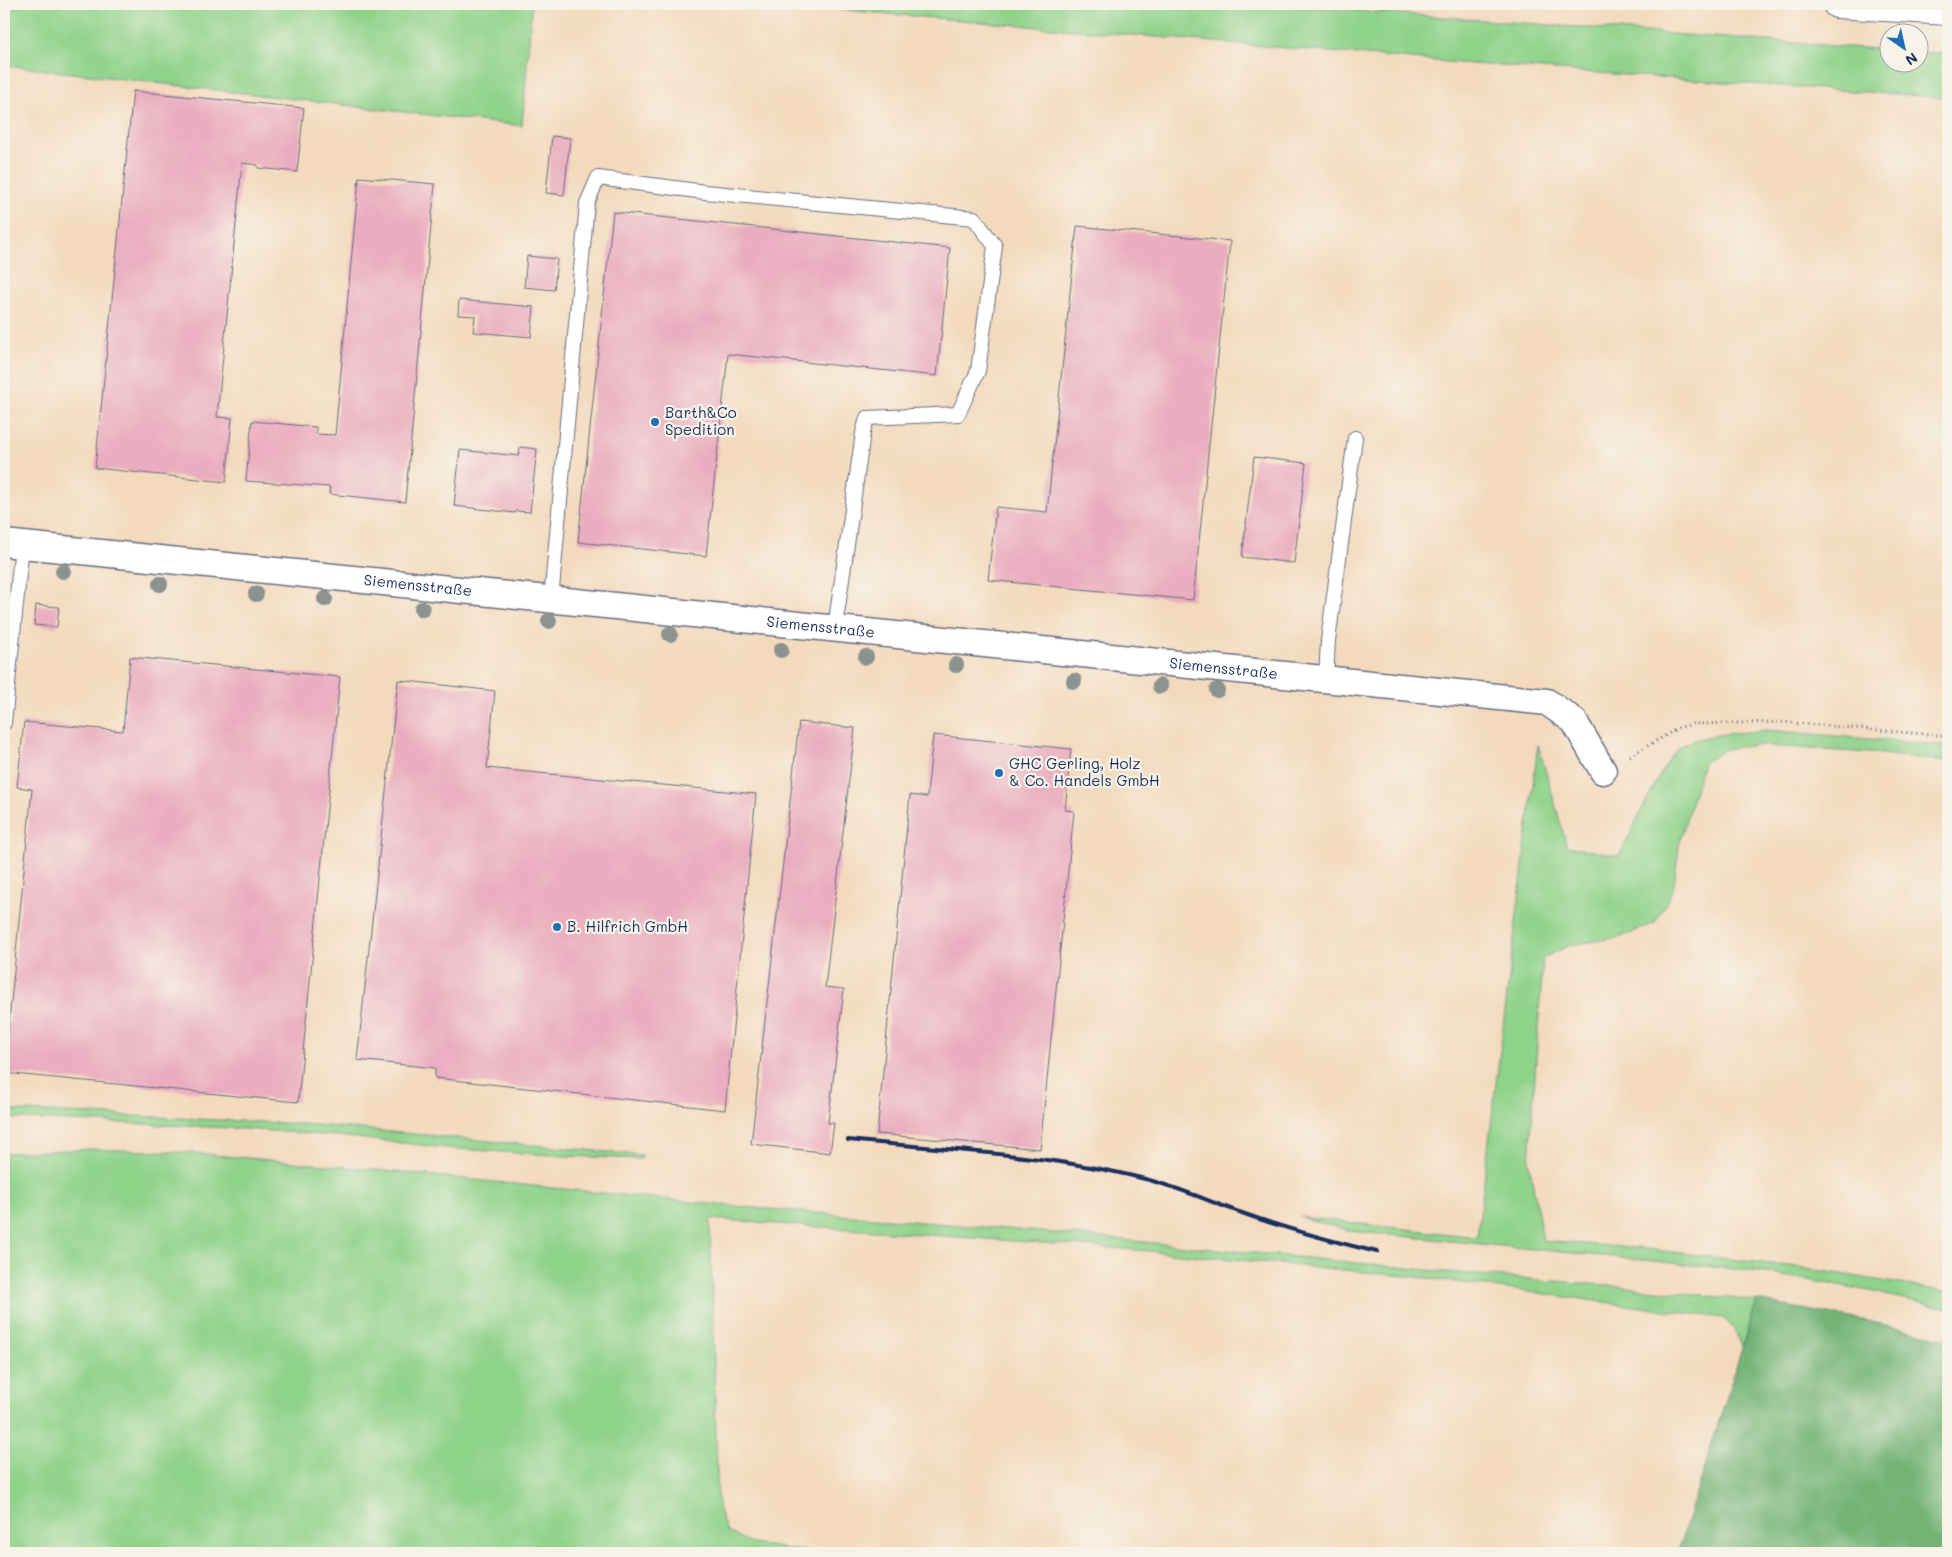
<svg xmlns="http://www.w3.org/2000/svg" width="1952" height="1557" font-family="Mali,sans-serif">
  <rect width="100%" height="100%" fill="#f7f3e8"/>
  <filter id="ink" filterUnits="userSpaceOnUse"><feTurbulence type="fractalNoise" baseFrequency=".02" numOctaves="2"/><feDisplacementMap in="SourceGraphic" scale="10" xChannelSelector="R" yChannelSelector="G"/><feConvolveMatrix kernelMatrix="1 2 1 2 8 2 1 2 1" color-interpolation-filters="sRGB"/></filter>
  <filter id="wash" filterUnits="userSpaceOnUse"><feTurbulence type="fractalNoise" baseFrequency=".0096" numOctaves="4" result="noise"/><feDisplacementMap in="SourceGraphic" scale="20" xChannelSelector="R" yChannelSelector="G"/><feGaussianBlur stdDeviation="1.12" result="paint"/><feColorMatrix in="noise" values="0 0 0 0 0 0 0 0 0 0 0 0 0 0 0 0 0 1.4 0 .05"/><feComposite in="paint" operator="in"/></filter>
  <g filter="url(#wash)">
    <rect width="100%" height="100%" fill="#f3dabd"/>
    <!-- green -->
    <path fill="#8fd28a" stroke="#558074" d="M4,4H532L522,126L4,65Z
      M772,4H1267L1889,50L1890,62H1920V52L1948,54V98L1459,63Z
      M1767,730L1938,745L1948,747V762L1883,754L1755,745L1726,749L1703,763L1680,840L1673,890L1655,923L1621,937L1570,945L1543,958L1529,1163L1543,1241L1638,1248L1805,1268L1948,1292V1309L1855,1288L1753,1271L1350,1231L1300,1217L1477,1237L1538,744L1567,846L1619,856C1631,835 1666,752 1684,744C1709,733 1740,733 1767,730Z
      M4,1110L305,1124L642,1155L641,1159L566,1156L456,1149L338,1136L231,1128L4,1118Z
      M90,1149L182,1152L358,1168L710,1204L1054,1233L1479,1275L1618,1286L1757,1301L1742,1346L1733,1328L1723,1318L1425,1278L1137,1250L710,1219L718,1507L727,1532L753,1544L817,1553H4V1153Z"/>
    <!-- forest -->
    <path fill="#73b476" stroke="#47726a" d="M1757,1301L1868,1321L1948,1339V1553H1677Z"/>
    <g id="blocks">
      <!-- building -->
      <path fill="#eaadc0" d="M133,91L304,108L297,172L258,168V165L242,163L217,417L232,418L226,482L95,468Z
        M552,136L570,138L564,195L546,193Z
        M359,177L435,184L405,502L329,494L330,487L246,481L252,421L316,427V434L335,435Z
        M613,212L950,248L937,376L728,354L706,556L578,542Z
        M1077,226L1230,241L1193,600L988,580L996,507L1047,512Z
        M527,256L557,259L554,290L524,287Z
        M459,300L534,307L531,337L473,332L475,316L458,315Z
        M520,447L537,449L530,512L516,511L515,513L454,506L460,450L519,456Z
        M1254,457L1306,463L1294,563L1242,557Z
        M36,605L59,607L57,627L34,625Z
        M130,657L340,677L298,1102L4,1073L32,789L17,787L24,722L123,731Z
        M398,680L495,691L487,768L756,794L725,1110L435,1078V1068L357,1060Z
        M799,722L855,728L825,987L844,989L828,1123H834L830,1153L751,1144Z
        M933,735L1071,749L1065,810L1074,811L1040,1149L877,1134L910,795L927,797Z"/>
    </g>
  </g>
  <g filter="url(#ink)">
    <use href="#blocks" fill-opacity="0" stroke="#676b7f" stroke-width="1"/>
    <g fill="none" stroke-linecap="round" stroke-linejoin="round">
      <defs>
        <path id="service" d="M551,600L587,203L598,178L705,192L974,218L995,246L978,371L958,414L867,418L863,433L835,628
          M1326,678L1328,641L1355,438
          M4,723L22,545"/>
        <g id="minor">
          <path id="s1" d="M4,543L1547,702L1574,721L1603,771"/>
        </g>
        <path id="motorway" d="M1837,4L1948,11"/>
      </defs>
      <!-- service casing -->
      <use href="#service" stroke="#676b7f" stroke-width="16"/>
      <!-- minor casing -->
      <use href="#minor" stroke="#676b7f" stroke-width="29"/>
      <!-- motorway casing -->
      <use href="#motorway" stroke="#676b7f" stroke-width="30"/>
      <!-- path -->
      <path stroke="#676b7f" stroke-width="3" stroke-dasharray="1 4" stroke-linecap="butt" d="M1630,756L1678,728L1692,724L1783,722L1948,736"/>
      <!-- service -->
      <use href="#service" stroke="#fff" stroke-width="14"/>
      <!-- minor -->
      <use href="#minor" stroke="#fff" stroke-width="26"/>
      <!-- motorway -->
      <use href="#motorway" stroke="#fff" stroke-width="28"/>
      <!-- rail -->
      <path stroke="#1b2f5e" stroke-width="4" d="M848,1140C946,1150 1046,1154 1141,1178C1176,1186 1208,1201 1242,1213C1286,1229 1332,1241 1377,1252"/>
    </g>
    <!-- trees -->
    <g fill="#8c928f">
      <circle cx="63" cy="571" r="8"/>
      <circle cx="160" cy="584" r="8"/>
      <circle cx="256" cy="594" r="8"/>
      <circle cx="325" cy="599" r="8"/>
      <circle cx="422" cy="609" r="8"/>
      <circle cx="549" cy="621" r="8"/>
      <circle cx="670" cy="634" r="8"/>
      <circle cx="781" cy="650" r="8"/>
      <circle cx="866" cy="657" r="8"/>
      <circle cx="956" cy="665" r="8"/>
      <circle cx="1074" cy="681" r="8"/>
      <circle cx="1160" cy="686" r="8"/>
      <circle cx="1217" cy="690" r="8"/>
    </g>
  </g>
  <!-- markers -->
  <g fill="#1f6fb2" stroke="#f7f3e8" stroke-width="2">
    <circle cx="655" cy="422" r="5"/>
    <circle cx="999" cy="773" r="5"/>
    <circle cx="557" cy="927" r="5"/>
  </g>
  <g text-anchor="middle" stroke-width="4.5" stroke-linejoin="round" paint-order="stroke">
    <!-- poi labels -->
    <g font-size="15" fill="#1b2f5e" stroke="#f7f3e8" text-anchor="start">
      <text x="665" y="418">Barth&amp;Co<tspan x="665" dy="17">Spedition</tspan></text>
      <text x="1009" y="769">GHC Gerling, Holz<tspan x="1009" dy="17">&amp; Co. Handels GmbH</tspan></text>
      <text x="567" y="932">B. Hilfrich GmbH</text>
    </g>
    <!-- street labels -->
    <g font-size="15" fill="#1b2f5e" stroke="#f7f3e8">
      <text dy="5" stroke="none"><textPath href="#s1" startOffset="416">Siemensstraße</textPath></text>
      <text dy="5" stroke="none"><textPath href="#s1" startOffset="821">Siemensstraße</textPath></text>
      <text dy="5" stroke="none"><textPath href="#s1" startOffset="1226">Siemensstraße</textPath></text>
    </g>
  </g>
  <!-- margin -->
  <rect width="1952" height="1557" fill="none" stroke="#f7f3e8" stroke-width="20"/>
  <!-- north arrow -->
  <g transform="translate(1904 48) rotate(146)"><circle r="24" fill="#f7f3e8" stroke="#9fa5b1"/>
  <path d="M0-4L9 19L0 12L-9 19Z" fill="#1f6fb2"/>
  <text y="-8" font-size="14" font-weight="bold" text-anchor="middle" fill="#1b2f5e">N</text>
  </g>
</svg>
